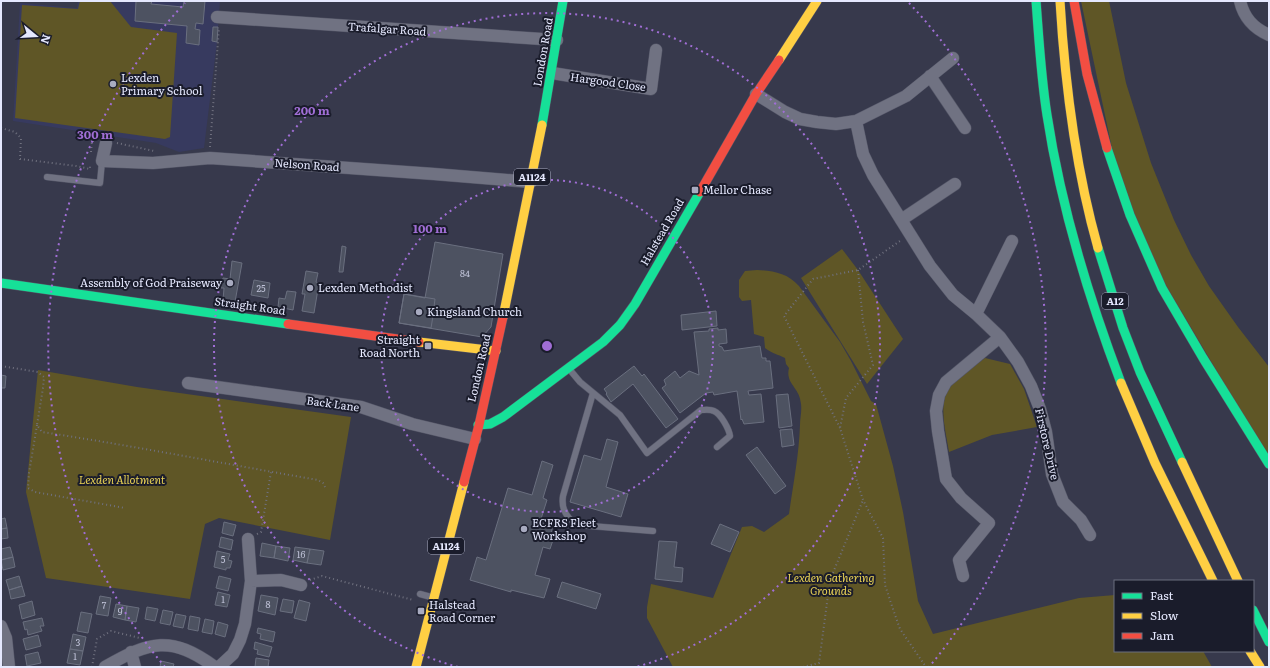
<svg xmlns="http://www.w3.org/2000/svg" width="1270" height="668" font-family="Literata,serif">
  <rect width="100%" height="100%" fill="#37394c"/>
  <!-- built -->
  <path fill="#373a5f" d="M78,1H220L217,42L204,148L179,152L156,143L13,121L20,3L77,8Z"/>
  <!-- green -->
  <path fill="#5f5626" d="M80,1H110L131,27L177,33L170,137L165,139L15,118L22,5L78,9Z
    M1081,1H1109L1126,83L1151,163L1174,220L1191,255L1209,286L1238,327L1269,367V459L1158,272L1118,177Z
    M842,249L858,270L903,339L867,384L801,278Z
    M757,270C774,271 787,273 799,286L840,342L851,361L871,401L876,404L893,466L903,512L918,601L933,634L1079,598L1115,595V651H1203L1212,667H673L647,618V607L651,584L713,598L742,527L752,526L764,532L789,514C793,485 799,455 800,425C800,418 802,411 801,404C800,387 785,384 789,368L786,364L785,358C777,354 773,354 765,348L764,337L754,334L751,300L742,301L739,297V280L745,271Z
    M985,358L1010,364L1024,389L1037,427L992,435L949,452C946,431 936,400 953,383C963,374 974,366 985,358Z
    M38,370L137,387L351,417L330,540L219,518L205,524L190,599L46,578L26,492Z"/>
  <!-- building -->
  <path fill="#4d5261" stroke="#6a6f7f" d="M136,1H152L151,4L183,7L184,1H205L203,24L196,23L195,29L200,30L199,45L186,43L187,26L135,21Z
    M213,27H218L217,42L212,41Z
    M435,242L503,254L491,327L482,337L399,323L404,294L425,298Z
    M342,246L346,247L343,272H339Z
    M232,261L242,263L235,302L223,300L224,288H221L223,278L230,279Z
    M306,271L318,273L316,282L319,283L314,313L302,311L305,294H302Z
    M254,280L270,283L268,298L251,295Z
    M287,291L296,292L293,310L278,307L279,298L285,299Z
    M404,294L435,299L434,307L437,308L436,317L433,316L431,328L399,323Z
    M716,311L717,326L682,330L681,315Z
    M718,328V330L726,329L727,343L719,344V346L722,347L724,351L760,346L762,358H766V361H770L773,388L748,391L749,395L761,394L764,422L744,424L742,419L741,420L737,391L714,395L713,392L706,393L680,413L662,388L666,385L664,380L675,371L680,378L689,371L699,375L694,332L709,331V329Z
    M634,366L642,376L644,374L678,419L666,428L633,384L611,402L606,394L607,393L604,389Z
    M1,375L6,376L5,388H1Z
    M788,394L792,426L779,428L776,395Z
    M792,429L794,445L782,447L780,430Z
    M607,439L618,442L606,487L628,494L621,517L570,502L584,455L601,460Z
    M757,447L786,486L775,494L746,455Z
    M542,461L553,465L543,498L547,500L540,522L553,526L551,533L555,534L550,549L543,547L535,575L550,579L544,598L511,590V592L470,580L477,557L486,560L508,488L532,495Z
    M5,518L7,528L1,529V519Z
    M224,522L236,525L233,536L222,533Z
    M720,524L739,532L730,552L711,544Z
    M7,528L8,538L1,539V529Z
    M221,537L233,540L231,550L219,547Z
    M659,541L677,542L674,567L683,568L682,582L655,579Z
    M262,543L276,546L274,558L260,556Z
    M276,546L290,548L288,561L274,558Z
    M10,547L13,557L1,560V549Z
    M295,547L310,549L307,563L293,560Z
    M310,549L324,551L321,565L307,563Z
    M217,551L230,554L228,560L232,561L230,568H226V570L214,567Z
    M13,557L15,567L3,570L1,560Z
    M19,576L22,586L9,590L6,580Z
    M219,576L231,579L228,591L216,588Z
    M562,582L601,594L596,609L557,597Z
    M22,586L25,596L11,599L9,590Z
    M218,592L230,595L227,607L215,605Z
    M261,595L278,598L275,615L258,611Z
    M100,596L111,598L108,616L96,614Z
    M283,599L294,601L292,613L280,611Z
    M299,600L310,603L306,621L294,618Z
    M32,601L35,615L22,619L19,605Z
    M116,604L127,606L125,620L113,617Z
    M127,606L139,608L136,622L125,620Z
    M147,607L158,609L155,621L145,619Z
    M163,610L173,612L170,625L160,623Z
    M81,612L92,614L88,633L77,631Z
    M176,614L186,616L183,628L173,626Z
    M190,616L200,618L198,631L188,629Z
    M42,618L44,626H40L42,631L28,635L27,629L25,630L23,622Z
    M205,619L214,621L212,634L202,632Z
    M218,622L228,625L225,637L215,634Z
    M258,628L275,632L273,642L260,639L261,634L257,633Z
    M73,634L86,637L83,651L70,649Z
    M38,635L41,646L26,650L23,639Z
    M255,642L272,647L269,657L257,654L258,650L254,649Z
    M70,649L83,651L80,665L67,663Z
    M38,652L41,663L27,666L25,655Z
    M256,658L269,660L268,667H255Z
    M161,661L174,664L173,667H160Z"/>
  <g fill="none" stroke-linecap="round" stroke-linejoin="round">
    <defs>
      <path id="lane" d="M47,177L100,183L102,161
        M570,370L580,382L620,415L647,453L701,410C705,410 710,409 714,411C721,414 729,429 730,436L717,447
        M593,393L563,496C561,509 567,519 578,525L653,531
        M420,594L431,597"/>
      <path id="street" d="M1240,1C1244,18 1253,28 1269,35
        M217,17L557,40
        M552,73L651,89L656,50
        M930,76L965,128
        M756,94L785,112L800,119L817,122L836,124L856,121L906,96L953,58
        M856,121L863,154L873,175L930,266L953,295L976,314L1000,337L1018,362L1031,386L1040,409L1046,432L1052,474L1063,502L1081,520L1090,535
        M106,143L102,161L153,163L210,158L434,174L531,182
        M901,220L955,184
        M976,314L1012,241
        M188,383L361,407L412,424L475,439
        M963,576L959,560L989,523L961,498L946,479L938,431L936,411L939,395L946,382L1000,337
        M251,581L281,580L301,585
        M1,626L6,638L9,667
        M131,652L135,667
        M105,667C150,641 171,635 215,667
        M219,667L233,654L240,640L245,624L251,581L248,539"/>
      <path id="fast" d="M1036,1C1039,39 1041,77 1047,115C1061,207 1088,296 1121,383
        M542,125L563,1
        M1107,148L1130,215L1162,288L1203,358L1269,464
        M1098,248L1123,328L1140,372L1182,462
        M1,283L288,324
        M478,425L490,424L503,417L603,342L620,325L635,304L700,192
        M1253,610L1269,642"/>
      <path id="slow" d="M1060,1C1065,85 1075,167 1098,248
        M779,60L817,1
        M503,317L542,125
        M419,342L496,351
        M1121,383L1155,463L1213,581
        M1182,462L1238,581
        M1250,651L1260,667
        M416,667L464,482"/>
      <path id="jam" d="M1074,1L1087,74L1107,148
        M700,192L756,94L779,60
        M288,324L419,342
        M464,482L479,425L503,317"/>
    </defs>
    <!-- lane casing -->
    <use href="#lane" stroke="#545667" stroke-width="7"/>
    <!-- street casing -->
    <use href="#street" stroke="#545667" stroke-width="13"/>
    <!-- fast casing -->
    <use href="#fast" stroke="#545667" stroke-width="10"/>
    <!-- slow casing -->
    <use href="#slow" stroke="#545667" stroke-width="10"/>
    <!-- jam casing -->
    <use href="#jam" stroke="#545667" stroke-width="10"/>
    <!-- path -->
    <path stroke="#70717f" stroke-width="2" stroke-dasharray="1 3" stroke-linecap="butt" d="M1,128L15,132L21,138L20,159L76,166L90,169V164
      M117,143L154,151
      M210,147L219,28
      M91,152L92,141H95
      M858,270L863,322L873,365L846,398L840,428L863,500L883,538L885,585L894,612L900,629L926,667
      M1,366L38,372L44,377L43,388L37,425L42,432C134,446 226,464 318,480L323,483L325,487
      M37,425L29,473L28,488L35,492L125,508
      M840,428L784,316L813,279L858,270L900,241
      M257,534L261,532L271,472
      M310,580L322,576L413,600
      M92,667L97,639L111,631L140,638
      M803,667L819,663L830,580L863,500"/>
    <!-- lane -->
    <use href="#lane" stroke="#707282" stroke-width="6"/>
    <!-- street -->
    <use href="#street" stroke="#707282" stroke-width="12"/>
    <!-- fast -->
    <use href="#fast" stroke="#16e098" stroke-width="9"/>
    <!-- slow -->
    <use href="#slow" stroke="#ffcf43" stroke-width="9"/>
    <!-- jam -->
    <use href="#jam" stroke="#f24e42" stroke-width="9"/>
  </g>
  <!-- distance rings -->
  <g fill="none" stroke="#a06ed5" stroke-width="2" stroke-dasharray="2 4">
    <circle cx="547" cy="346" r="166"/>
    <path d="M458 667A333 333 0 1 1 636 667"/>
    <path d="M165 667A499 499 0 0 1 185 3M909 3A499 499 0 0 1 929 667"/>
  </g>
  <!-- markers -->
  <g fill="#a8abc0" stroke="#1a1c2b" stroke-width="1.5">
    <circle cx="113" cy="84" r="4"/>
    <rect x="691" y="186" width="8" height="8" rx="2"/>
    <circle cx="230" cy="283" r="4"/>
    <circle cx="310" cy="288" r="4"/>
    <circle cx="419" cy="312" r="4"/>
    <rect x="424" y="342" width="8" height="8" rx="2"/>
    <circle cx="524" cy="529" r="4"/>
    <rect x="417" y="607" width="8" height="8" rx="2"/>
  </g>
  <g text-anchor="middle" stroke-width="4" stroke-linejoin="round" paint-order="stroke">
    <!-- number labels -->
    <g font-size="9" fill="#bfc2d7">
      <text x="465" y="277">84</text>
      <text x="261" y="292">25</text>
      <text x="301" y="558">16</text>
      <text x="223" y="563">5</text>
      <text x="223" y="603">1</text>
      <text x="268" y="608">8</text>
      <text x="104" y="609">7</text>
      <text x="120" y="615">9</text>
      <text x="78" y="646">3</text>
      <text x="75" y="660">1</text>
    </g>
    <!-- shield labels -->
    <g fill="#1a1c2b" stroke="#a8abbf" stroke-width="1">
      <rect x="514" y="169" width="36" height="16" rx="3"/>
      <rect x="1102" y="293" width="26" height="16" rx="3"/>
      <rect x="428" y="538" width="36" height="16" rx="3"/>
    </g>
    <g font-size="10" font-weight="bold" fill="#e5e8fe">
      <text x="532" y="181">A1124</text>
      <text x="1115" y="305">A12</text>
      <text x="446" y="550">A1124</text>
    </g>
    <!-- street labels -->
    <g font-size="11" fill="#e5e8fe" stroke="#1a1c2b">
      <text transform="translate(387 29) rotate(4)" y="4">Trafalgar Road</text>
      <text transform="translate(543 52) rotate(-80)" y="4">London Road</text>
      <text transform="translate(608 82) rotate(8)" y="4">Hargood Close</text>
      <text transform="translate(307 165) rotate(4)" y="4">Nelson Road</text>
      <text transform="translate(662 232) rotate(-60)" y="4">Halstead Road</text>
      <text transform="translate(250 306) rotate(8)" y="4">Straight Road</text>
      <text transform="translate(479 368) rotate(-77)" y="4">London Road</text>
      <text transform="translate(333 404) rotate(8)" y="4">Back Lane</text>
      <text transform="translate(1047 444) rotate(77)" y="4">Firstore Drive</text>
    </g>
    <!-- poi labels -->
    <g font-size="11" fill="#e5e8fe" stroke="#1a1c2b" text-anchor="start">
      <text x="121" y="82">Lexden<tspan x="121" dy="13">Primary School</tspan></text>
      <text x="703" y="194">Mellor Chase</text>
      <text x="222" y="287" text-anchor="end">Assembly of God Praiseway</text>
      <text x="318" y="292">Lexden Methodist</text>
      <text x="427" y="316">Kingsland Church</text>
      <text x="420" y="344" text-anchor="end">Straight<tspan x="420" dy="13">Road North</tspan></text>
      <text x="532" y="527">ECFRS Fleet<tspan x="532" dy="13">Workshop</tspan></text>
      <text x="429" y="609">Halstead<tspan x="429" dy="13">Road Corner</tspan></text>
    </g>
    <!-- park labels -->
    <g font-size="11" font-style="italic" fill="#e8d155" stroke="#1a1c2b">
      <text x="122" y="484">Lexden Allotment</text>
      <text x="831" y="582">Lexden Gathering<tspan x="831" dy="13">Grounds</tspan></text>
    </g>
  </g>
  <circle cx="547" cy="346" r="6" fill="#a06ed5" stroke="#1a1c2b" stroke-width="2"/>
  <g font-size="12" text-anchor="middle" font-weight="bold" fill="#a06ed5" stroke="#1a1c2b" stroke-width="4" stroke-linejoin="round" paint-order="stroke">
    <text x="312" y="115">200 m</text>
    <text x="95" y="139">300 m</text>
    <text x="430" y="233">100 m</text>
  </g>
  <!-- border -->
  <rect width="1270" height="668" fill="none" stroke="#e5e8fe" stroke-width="4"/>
  <!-- legend -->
  <rect x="1114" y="580" width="140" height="72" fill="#1a1c2b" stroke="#6b6e7f"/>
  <rect x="1122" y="593" width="20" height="6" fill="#16e098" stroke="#6b6e7f"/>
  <text x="1150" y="600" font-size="12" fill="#e5e8fe">Fast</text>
  <rect x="1122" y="613" width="20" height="6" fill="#ffcf43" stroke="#6b6e7f"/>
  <text x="1150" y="620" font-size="12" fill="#e5e8fe">Slow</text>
  <rect x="1122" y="633" width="20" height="6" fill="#f24e42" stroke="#6b6e7f"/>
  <text x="1150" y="640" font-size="12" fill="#e5e8fe">Jam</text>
  <!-- north arrow -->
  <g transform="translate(36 36) rotate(108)" stroke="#1a1c2b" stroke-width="3" paint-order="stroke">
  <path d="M0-3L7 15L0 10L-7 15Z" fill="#e5e8fe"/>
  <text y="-6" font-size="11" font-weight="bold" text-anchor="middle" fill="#e5e8fe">N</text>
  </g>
</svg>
